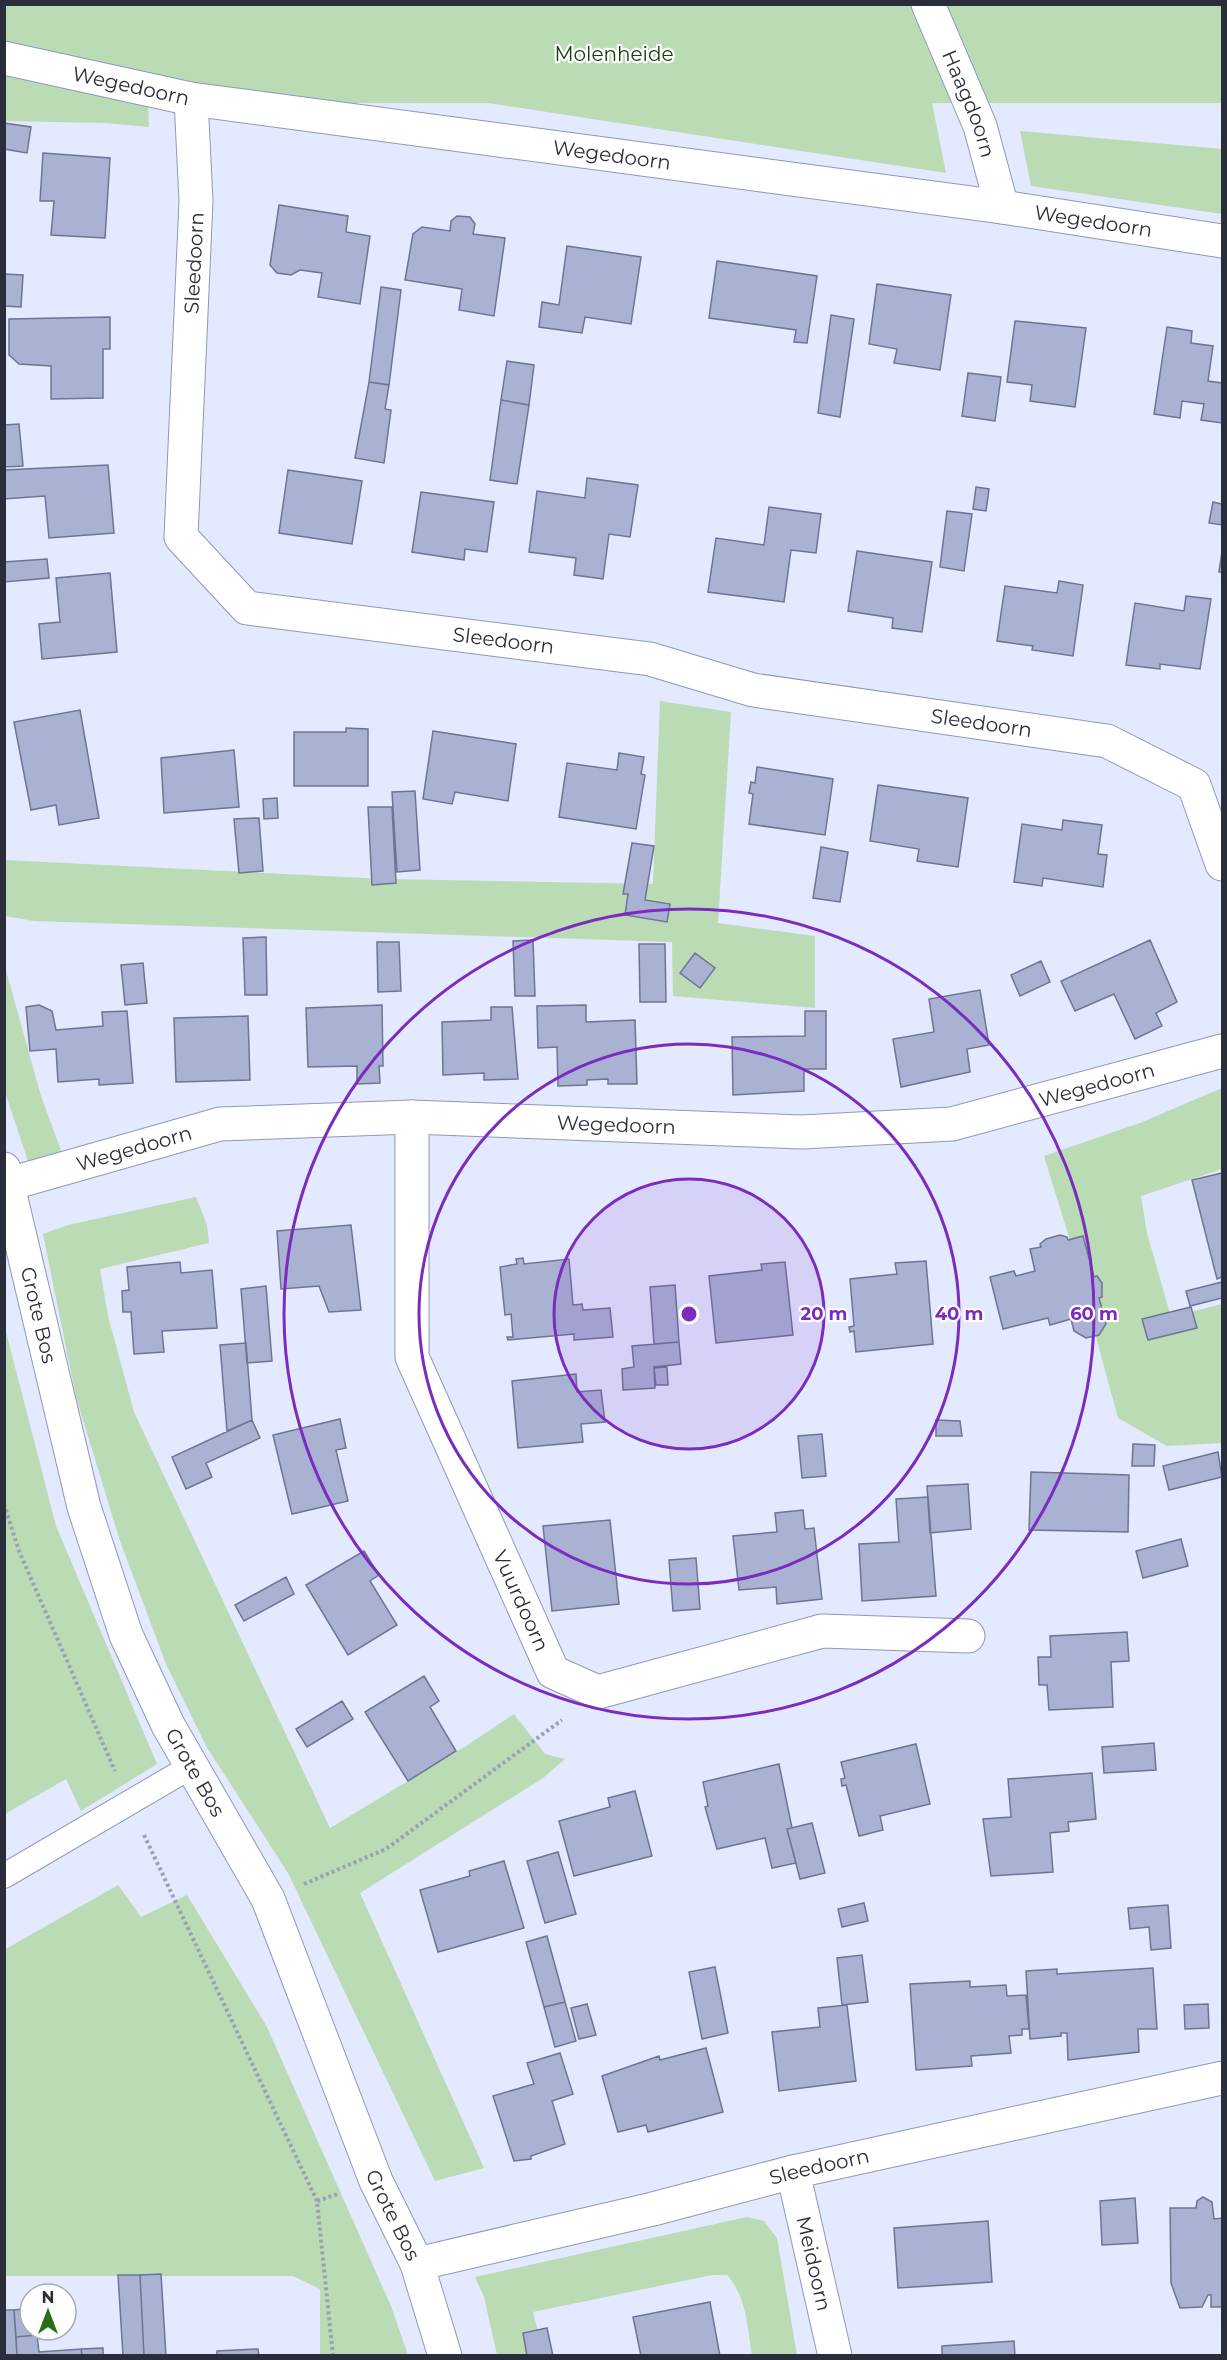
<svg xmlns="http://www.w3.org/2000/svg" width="1227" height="2360" font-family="Montserrat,sans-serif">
  <rect width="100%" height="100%" fill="#e3e9fe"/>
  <!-- green -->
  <path fill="#badbb3" d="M5,5H1222V103H932L946,173L488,103H148L149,127L106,123L5,121Z
    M1020,131L1222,149V214L1031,186Z
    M660,701L731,712L718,923L815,936V1008L673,996L672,942L34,921L5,916V860L385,879L653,884Z
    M4,963L41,1096L63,1156L32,1173L5,1092Z
    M1222,1088V1169L1141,1196L1147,1233L1171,1317L1222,1304V1443L1167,1446L1118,1418L1068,1234L1044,1156L1140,1123Z
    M196,1197L207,1225L209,1243L100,1269L108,1316L134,1412L330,1828L466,1746L514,1714L545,1754L565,1759L543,1778L360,1893L484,2168L435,2181L288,1873L206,1746L166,1664L120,1541L76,1397L43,1234L68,1225Z
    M4,1324L56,1526L157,1764L81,1811L66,1779L5,1814Z
    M118,1885L141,1917L187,1895L267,2027L391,2306L408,2355H320V2289L293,2276H5L4,1950Z
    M747,2217L764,2221L777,2238L797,2355H752C747,2327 747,2297 727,2275H712L533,2312L544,2355H497L484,2297L475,2277Z"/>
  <!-- building -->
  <path fill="#a9b2d3" stroke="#6d7593" stroke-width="1.5" d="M4,123L31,127L27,153L4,149Z
    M43,153L110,158L105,238L51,235L54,201H40Z
    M279,205L348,216L346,232L370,236L360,304L318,297L322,273L300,270L291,275L277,273L270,265Z
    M457,216L470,217L475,224L473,234L505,238L494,316L459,310L462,289L405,280L413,234L422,227L450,231L451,221Z
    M567,246L641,257L631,324L585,317L582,333L539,327L542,302L559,305Z
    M717,261L817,276L807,343L794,342L796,330L709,318Z
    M4,274L23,275L21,307L4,306Z
    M877,284L951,295L940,370L894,363L897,349L869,344Z
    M381,287L401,290L389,385L369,382Z
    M831,315L854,319L840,417L818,413Z
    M110,317V349H103V398L51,399V366L19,364L9,355V319Z
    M1015,321L1086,328L1075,407L1030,401L1032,385L1007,382Z
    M1167,327L1192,331L1191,343L1213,346L1208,381L1222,383V423L1201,420L1204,404L1182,401L1180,418L1154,414Z
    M507,361L534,365L529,405L501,400Z
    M968,373L1001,377L995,421L962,416Z
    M369,382L389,385L385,409L391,410L384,463L355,458Z
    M501,400L529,405L517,484L490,480Z
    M19,424L23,466L4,467V425Z
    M108,465L114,533L49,538L45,496L4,499V470Z
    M288,470L362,481L352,544L279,533Z
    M587,478L638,485L630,537L609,534L603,579L574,575L576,558L529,552L537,491L585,498Z
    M976,487L989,489L986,511L973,509Z
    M421,492L494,502L487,552L465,549L464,560L412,552Z
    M1213,502L1222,504V525L1209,523Z
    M769,507L821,514L816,553L791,550L784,602L708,592L716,538L764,545Z
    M947,511L972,514L964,571L940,567Z
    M857,551L932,562L922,632L892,628L893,618L848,611Z
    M1222,552V572H1219Z
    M47,559L49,578L4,582V562Z
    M110,573L117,652L42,659L39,624L60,622L56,578Z
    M1059,581L1083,585L1073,656L1032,650L1033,646L997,641L1005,586L1057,593Z
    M1186,596L1211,599L1200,669L1160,664V669L1126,665L1135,603L1184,611Z
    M80,710L99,818L59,825L56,805L31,810L14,722Z
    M346,728L368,729V786H294V732H346Z
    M433,731L516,744L508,801L455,792L452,804L423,799Z
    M234,750L239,807L164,813L161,758Z
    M619,753L644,757L641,774L645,775L636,829L559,817L567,763L617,770Z
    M757,767L833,779L825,835L749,824L753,794L749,793L751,782L755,783Z
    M878,785L968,798L958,867L917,861L919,849L870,841Z
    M415,791L420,870L397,872L392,792Z
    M277,798L278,818L264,819L263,799Z
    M368,807H392L396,883L372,885Z
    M259,818L263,871L239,873L234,819Z
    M1063,820L1102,825L1098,854L1107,855L1103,887L1043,878L1042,886L1014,882L1022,824L1062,830Z
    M632,843L654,846L645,900L670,904L667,922L625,915L628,894H623Z
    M821,847L848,852L840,902L813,898Z
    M266,937L267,995H245L243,938Z
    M533,940L535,996H515L513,941Z
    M1150,940L1177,1002L1156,1013L1162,1026L1135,1039L1114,994L1075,1011L1061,981Z
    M377,942H399L401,991L378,992Z
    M639,944H665L666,1002H640Z
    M695,953L715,968L700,988L680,973Z
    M1041,961L1050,982L1020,996L1011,975Z
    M143,963L147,1003L125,1005L121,965Z
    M980,990L989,1045L967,1049L970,1072L901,1087L893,1039L934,1032L929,999Z
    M39,1005L52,1011L56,1030L103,1026L102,1012L127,1011L133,1083L99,1085V1079L58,1082L56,1049L30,1051L26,1007Z
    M382,1005L383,1066H379L380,1083L357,1084V1066L308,1067L306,1008Z
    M586,1005V1022L635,1020L637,1084H608V1079L587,1080V1085L558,1086L557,1047L538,1048L537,1006Z
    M491,1007H512L518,1079L484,1080V1073L443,1075L442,1022L491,1020Z
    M805,1011H826V1069H804V1091L733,1095L732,1037L805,1036Z
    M248,1016L250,1080L176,1082L174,1018Z
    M1222,1173V1277L1217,1279L1192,1180Z
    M351,1225L361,1310L329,1312L319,1286L281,1289L277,1231Z
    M1060,1235L1067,1237L1068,1240L1083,1236L1094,1277L1097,1276L1102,1283V1297L1099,1298L1106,1324L1099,1335L1086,1338L1074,1331L1071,1319L1050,1325L1048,1318L1003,1329L990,1277L1014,1271L1016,1276L1035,1271L1030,1249L1041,1247L1040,1244L1046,1239Z
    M523,1258L524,1264L569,1259L573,1305L582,1304L583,1310L610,1308L613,1337L574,1340V1334L508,1340L507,1337H513L511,1314L505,1315L500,1267L517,1264L516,1259Z
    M926,1261L933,1344L856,1352L854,1331L850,1332L849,1327L854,1326L850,1279L897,1274L895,1263Z
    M180,1262L181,1273L212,1270L217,1328L162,1331L164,1352L134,1354L131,1312H123L122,1291L129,1290L127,1267Z
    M785,1262L793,1335L716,1343L709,1276L762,1270L761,1264Z
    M1222,1282V1298L1190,1306L1186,1291Z
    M675,1285L679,1342L654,1344L650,1287Z
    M266,1286L272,1361L247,1363L241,1289Z
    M1191,1307L1197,1328L1148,1340L1142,1319Z
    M679,1342L681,1364L654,1367L655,1388L623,1390L622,1369L634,1367L632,1346Z
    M246,1343L252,1420L227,1431L220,1345Z
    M667,1367L668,1385H656L654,1368Z
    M576,1374L577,1392L601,1390L605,1422L581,1424L583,1442L518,1448L512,1381Z
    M340,1419L346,1448L336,1450L348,1501L292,1514L273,1435Z
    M252,1420L260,1438L206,1463L212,1477L186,1489L172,1457Z
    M936,1420L960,1421L962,1436H936Z
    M822,1434L826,1476L802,1478L798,1436Z
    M1133,1444L1155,1445L1154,1466H1132Z
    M1218,1452L1222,1477L1169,1490L1163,1466Z
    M1031,1472L1129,1475L1128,1532L1029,1530Z
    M968,1484L971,1529L930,1533L927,1486Z
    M928,1497L936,1596L862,1601L859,1544L899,1542L896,1499Z
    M803,1510L805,1529L814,1528L822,1599L777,1604L776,1587L739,1590L733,1536L777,1532L775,1513Z
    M610,1520L619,1604L552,1611L543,1526Z
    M1181,1539L1188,1566L1143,1578L1136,1551Z
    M364,1551L379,1575L370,1581L397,1625L348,1655L306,1585Z
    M696,1558L700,1609L673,1611L669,1560Z
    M286,1577L294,1594L244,1621L235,1605Z
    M1127,1632L1129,1661L1111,1662L1113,1707L1049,1710L1047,1685H1039L1038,1657H1051L1050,1636Z
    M424,1676L439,1701L430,1707L456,1751L408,1781L365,1712Z
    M342,1701L353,1719L307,1747L296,1729Z
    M1154,1743L1156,1770L1104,1773L1102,1747Z
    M916,1744L930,1804L880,1816L883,1830L859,1836L846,1785L842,1786L841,1779L845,1778L841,1762Z
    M779,1764L792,1828L787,1829L796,1863L772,1868L765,1838L717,1849L705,1807L708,1806L703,1782Z
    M1092,1773L1096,1819L1068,1822L1069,1831L1050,1833L1053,1872L991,1876L983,1819L1011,1817L1008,1779Z
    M635,1791L652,1856L574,1876L559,1821L610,1807L608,1798Z
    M812,1823L825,1873L800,1879L787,1829Z
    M558,1852L576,1914L545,1923L527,1861Z
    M504,1861L524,1928L438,1952L420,1890L470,1876L469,1871Z
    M864,1903L868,1921L842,1927L838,1909Z
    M1168,1905L1171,1948L1151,1950L1149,1927L1130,1929L1128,1908Z
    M547,1936L565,2002L544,2007L526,1942Z
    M862,1955L868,2002L842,2005L837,1958Z
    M715,1967L728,2033L702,2039L689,1972Z
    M1153,1968L1157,2029H1138L1139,2052L1068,2060L1067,2033H1061V2036L1030,2039L1026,1971L1057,1969V1974Z
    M970,1981V1987L1006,1985L1007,1996L1026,1995L1029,2029H1022V2035L1009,2036L1011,2053L971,2056L972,2066L916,2070L910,1984Z
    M565,2002L576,2041L555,2047L544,2007Z
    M587,2004L596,2035L579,2039L571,2008Z
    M1208,2004L1209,2028L1185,2029L1184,2005Z
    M847,2005L856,2081L779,2091L772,2032L820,2027L818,2008Z
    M706,2048L723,2112L648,2132L646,2125L618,2132L602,2076L659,2056L660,2060Z
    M560,2053L573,2094L552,2101L565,2144L531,2156V2159L514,2161L493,2096L534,2084L527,2063Z
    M1203,2197L1212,2202L1214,2219L1222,2218V2307H1211V2295H1208L1202,2307L1180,2308L1171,2283L1170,2208H1196L1197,2201Z
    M1135,2198L1138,2243L1102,2245L1100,2201Z
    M988,2221L992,2282L898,2288L894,2228Z
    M161,2274L166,2356H144L140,2275Z
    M118,2275H140L144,2356H123Z
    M710,2302L720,2356H641L633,2317Z
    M30,2308V2330H37V2335L16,2337L14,2310Z
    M4,2310H14L17,2356H4Z
    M547,2328L553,2356H527L523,2333Z
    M37,2335L39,2352L81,2349L82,2356H17L16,2337Z
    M1014,2341L1015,2356H942V2346Z
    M103,2348V2356H82L81,2349Z
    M258,2349L259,2356H217V2351Z"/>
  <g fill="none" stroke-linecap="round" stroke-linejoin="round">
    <defs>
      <path id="service" d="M4,1876L192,1766"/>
      <g id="minor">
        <path id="s1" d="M928,4L980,126L1002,207"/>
        <path id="s2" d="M4,58L191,99L1002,207L1222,241"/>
        <path id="s3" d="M191,99L196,201L181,537L247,608L650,659L753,690L1107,741L1194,785L1222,864"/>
        <path id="s4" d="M412,1117V1357L553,1672L598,1692L822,1631L968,1636"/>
        <path id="s5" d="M9,1184L220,1124L412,1117L802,1132L952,1124L1222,1051"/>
        <path id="s6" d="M793,2172L835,2356"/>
        <path id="s7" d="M417,2264L653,2209L793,2172L1222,2078"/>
      </g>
      <g id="tertiary">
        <path id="s8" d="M4,1169L84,1507L126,1635L168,1725L268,1899L376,2181L417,2264L445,2356"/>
      </g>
    </defs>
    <!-- service casing -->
    <use href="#service" stroke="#8f98b7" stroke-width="26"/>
    <!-- minor casing -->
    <use href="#minor" stroke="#8f98b7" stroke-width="35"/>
    <!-- tertiary casing -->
    <use href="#tertiary" stroke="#8f98b7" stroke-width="35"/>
    <!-- path -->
    <path stroke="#9ca0b2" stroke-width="4" stroke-dasharray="3 3" stroke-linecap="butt" d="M4,1504L19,1551L115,1771
      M144,1835L317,2201
      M304,1884L386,1849L562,1720
      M333,2356L317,2201L338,2194"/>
    <!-- service -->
    <use href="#service" stroke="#fff" stroke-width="24"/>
    <!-- minor -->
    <use href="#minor" stroke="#fff" stroke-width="33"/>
    <!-- tertiary -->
    <use href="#tertiary" stroke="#fff" stroke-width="33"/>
  </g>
  <!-- distance rings -->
  <circle cx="689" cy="1314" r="135" fill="#7b2cbf" fill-opacity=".12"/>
  <g fill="none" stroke="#7b2cbf" stroke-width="3">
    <circle cx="689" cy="1314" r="135"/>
    <circle cx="689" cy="1314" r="270"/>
    <circle cx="689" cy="1314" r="405"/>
  </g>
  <g text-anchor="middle" stroke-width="4.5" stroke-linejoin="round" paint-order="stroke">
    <!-- park labels -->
    <g font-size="20" fill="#15410c" stroke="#fff">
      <text x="614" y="61">Molenheide</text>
    </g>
    <!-- street labels -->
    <g font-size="20" fill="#2a2d3a" stroke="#fff">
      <text dy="7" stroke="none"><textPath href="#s2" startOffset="130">Wegedoorn</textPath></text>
      <text dy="7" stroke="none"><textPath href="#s1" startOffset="108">Haagdoorn</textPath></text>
      <text dy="7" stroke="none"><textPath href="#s2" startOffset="616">Wegedoorn</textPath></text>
      <text dy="7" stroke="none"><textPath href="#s2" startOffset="1102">Wegedoorn</textPath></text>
      <text transform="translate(194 263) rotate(-87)" y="7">Sleedoorn</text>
      <text dy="7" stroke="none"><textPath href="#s3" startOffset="794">Sleedoorn</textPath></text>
      <text dy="7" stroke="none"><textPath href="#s3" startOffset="1280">Sleedoorn</textPath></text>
      <text dy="7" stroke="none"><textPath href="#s5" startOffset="1102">Wegedoorn</textPath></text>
      <text dy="7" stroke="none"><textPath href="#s5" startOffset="616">Wegedoorn</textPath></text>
      <text dy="7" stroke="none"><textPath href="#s5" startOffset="130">Wegedoorn</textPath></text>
      <text dy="7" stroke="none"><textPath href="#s8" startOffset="150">Grote Bos</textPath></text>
      <text dy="7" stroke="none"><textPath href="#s4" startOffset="507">Vuurdoorn</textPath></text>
      <text dy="7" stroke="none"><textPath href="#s8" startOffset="636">Grote Bos</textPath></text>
      <text dy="7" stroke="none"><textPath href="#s7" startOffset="414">Sleedoorn</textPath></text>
      <text dy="7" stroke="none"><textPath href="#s8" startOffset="1122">Grote Bos</textPath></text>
      <text dy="7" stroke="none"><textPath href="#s6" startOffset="94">Meidoorn</textPath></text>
    </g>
  </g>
  <circle cx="689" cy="1314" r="9" fill="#7b2cbf" stroke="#fff" stroke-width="3"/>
  <g font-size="18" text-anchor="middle" font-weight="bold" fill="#7b2cbf" stroke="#fff" stroke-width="4.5" stroke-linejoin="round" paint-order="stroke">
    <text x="824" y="1320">20 m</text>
    <text x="959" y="1320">40 m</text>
    <text x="1094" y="1320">60 m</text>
  </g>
  <!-- border -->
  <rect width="1227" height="2360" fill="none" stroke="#2a2d3a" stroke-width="12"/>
  <!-- north arrow -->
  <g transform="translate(48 2312)"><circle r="28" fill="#ffffff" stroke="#aaabb0" stroke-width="1.5"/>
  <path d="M0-4.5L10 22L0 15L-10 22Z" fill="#246f11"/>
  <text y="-9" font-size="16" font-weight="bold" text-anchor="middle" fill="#2a2d3a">N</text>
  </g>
</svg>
